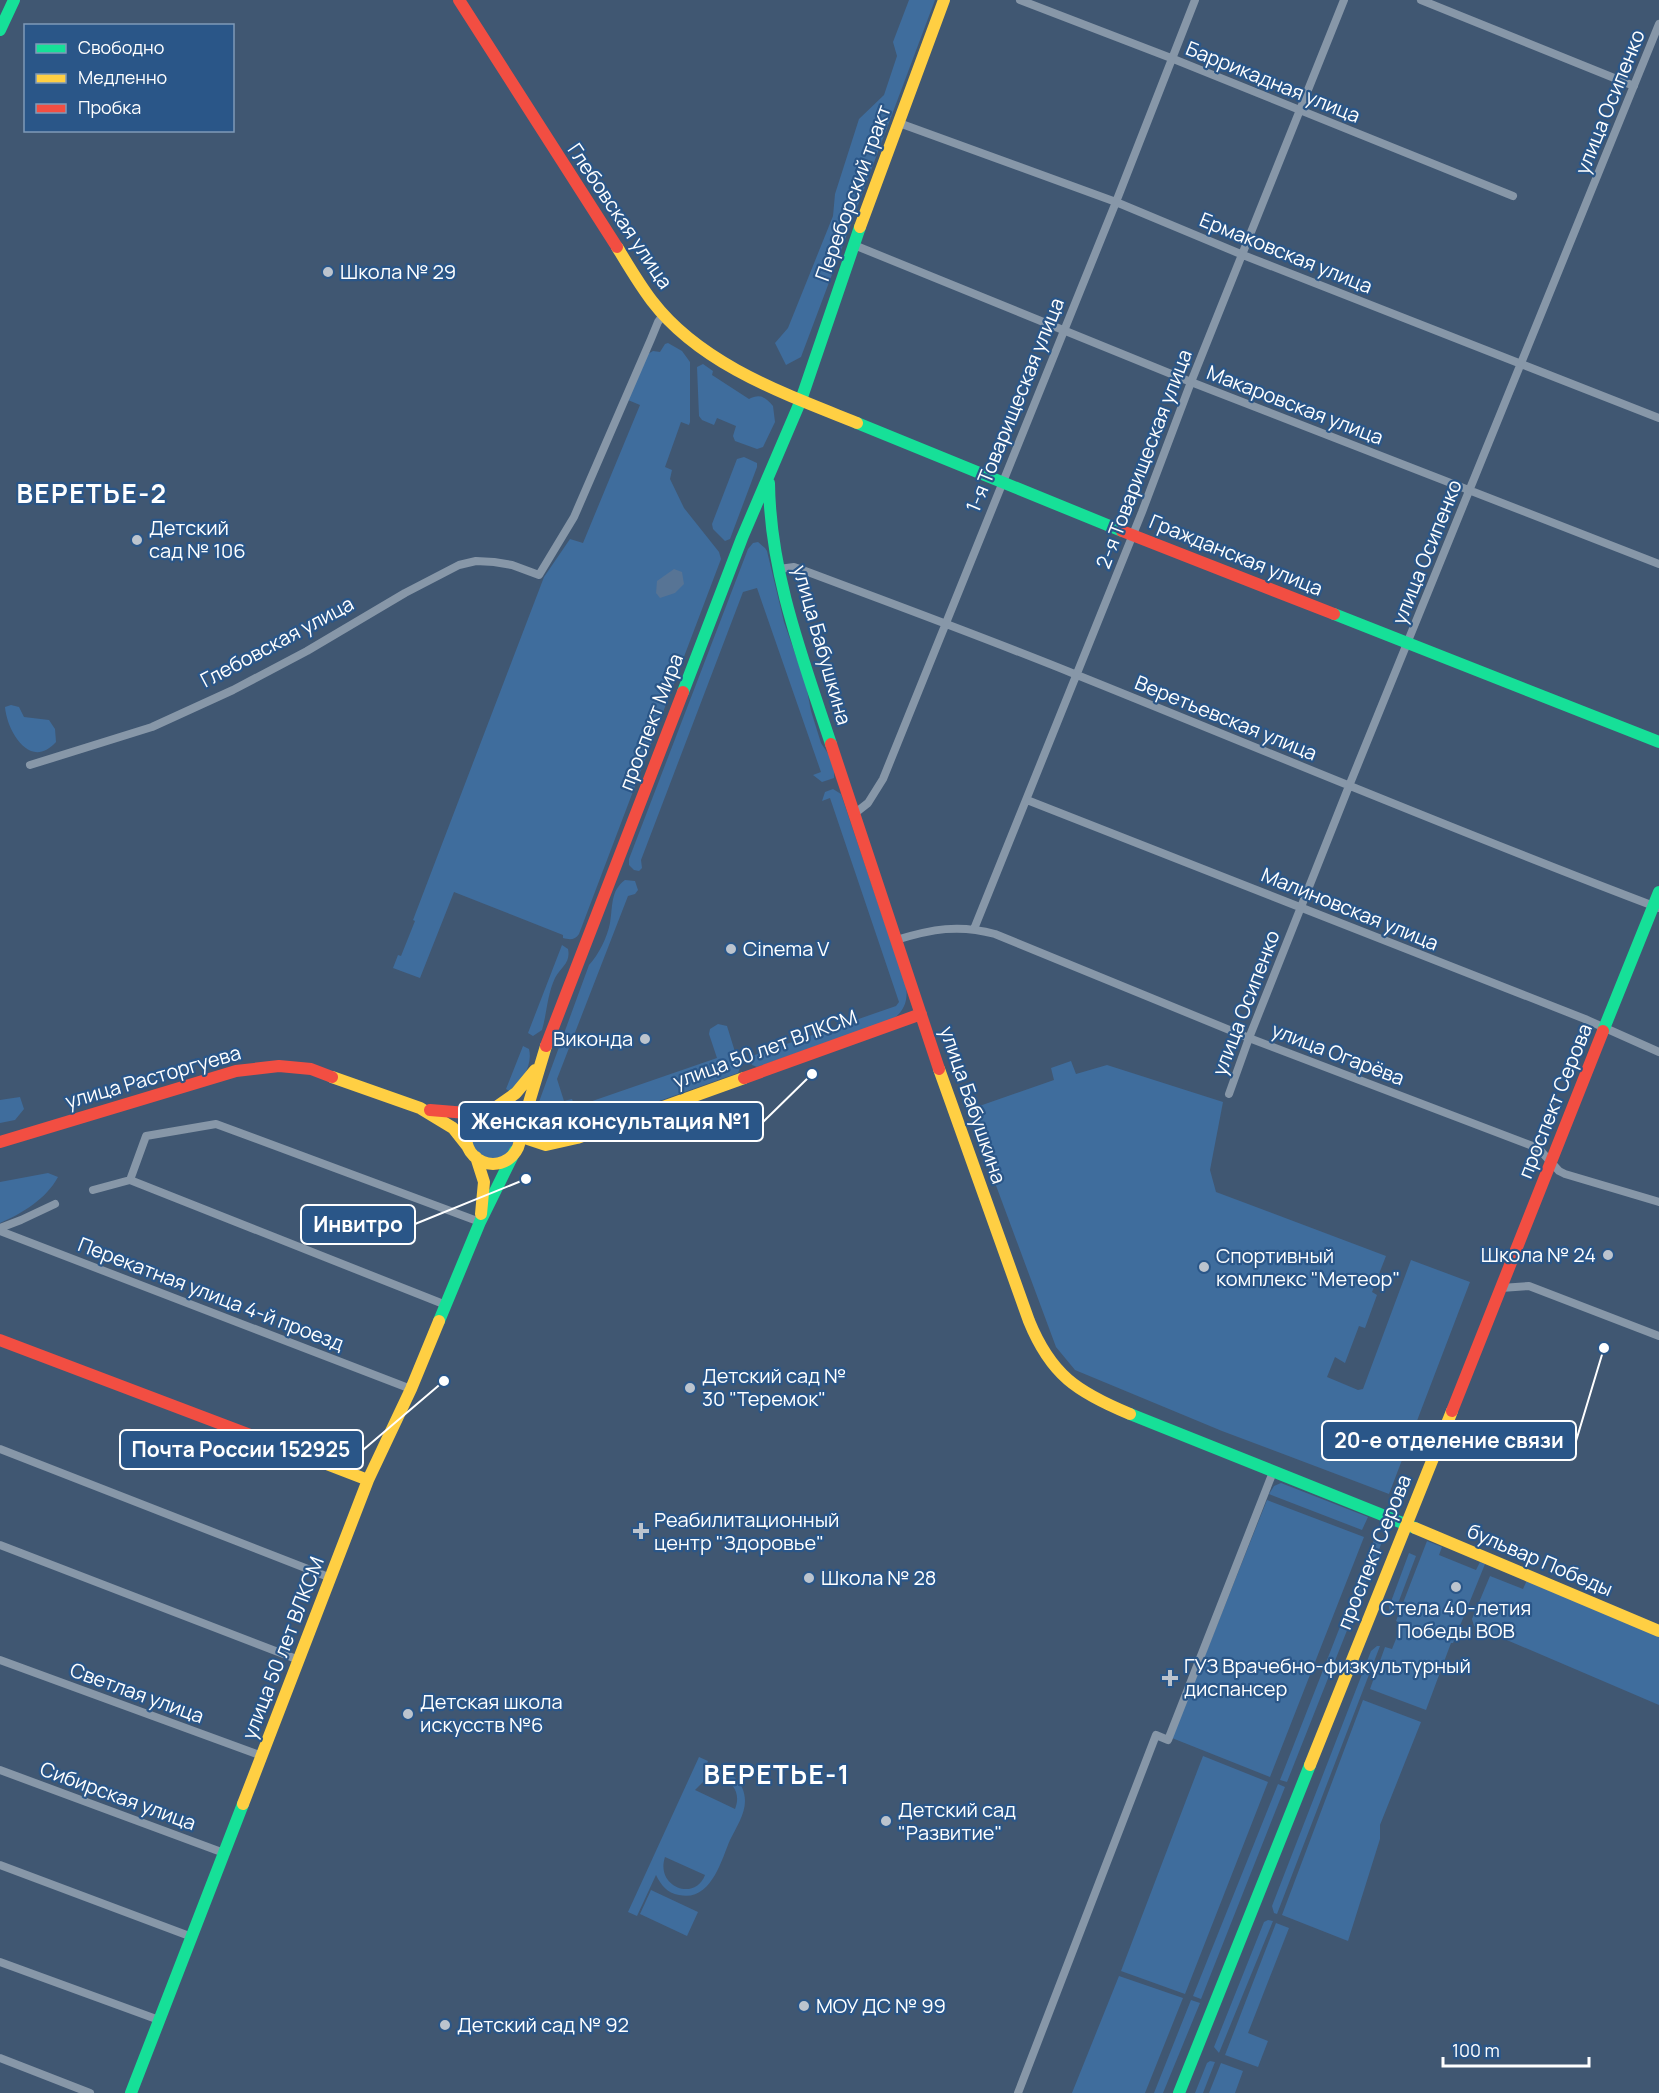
<svg xmlns="http://www.w3.org/2000/svg" width="1659" height="2093" font-family="Manrope,sans-serif">
  <rect width="100%" height="100%" fill="#405772"/>
  <!-- green -->
  <path fill="#3f6d9d" fill-rule="evenodd" d="M909,0H935L801,357L786,365L775,343L788,328L833,216L835,194L859,119L884,95L897,56L893,42Z
    M668,343L682,351L690,362V422L689,425L681,422L665,467L672,470L670,479L684,508L719,552L721,559L579,934C575,940 570,940 563,938V935L454,892L420,978L393,968L398,955L401,956L415,921L413,920L544,577L570,539L583,543L640,405L628,400L648,354L653,351L660,352L665,344Z
    M703,364L713,371L712,375L749,399C759,394 765,396 773,406L775,422L763,447L757,449L735,441L733,436L736,426L717,418L714,425L702,420L699,416L697,367Z
    M744,457L757,463V467L730,539L725,541L713,529L712,524L737,459Z
    M758,542L765,548L767,551L784,622L806,685L811,711L821,743L831,758L834,770V778L822,782L813,775L821,772L757,588L743,592L641,860L642,868L639,871L634,870L629,865V859L748,549L753,543Z
    M11,705L19,707L24,717L49,720L55,729L56,742C30,771 7,731 5,707Z
    M833,789L841,794L843,800L906,986C908,1000 905,1010 893,1019L757,1067L752,1065L749,1057L896,1006L899,1002L830,798L822,801L825,792Z
    M625,880L635,881L638,890L635,894L628,896L557,1079L564,1101L572,1099L575,1107L717,1058L709,1034L710,1029L718,1024L727,1026L740,1068L738,1073L552,1139C540,1139 532,1133 532,1121L589,965C599,954 607,938 610,923C613,907 610,891 625,880Z
    M562,945L568,949C571,963 561,967 555,978C547,995 547,1013 542,1030L533,1036L528,1033Z
    M523,1046L529,1049C533,1065 522,1081 511,1092L506,1089Z
    M1071,1061L1076,1074L1107,1065L1223,1102L1210,1170L1216,1192L1386,1256L1372,1292L1377,1295L1365,1328L1359,1326L1345,1363L1335,1357L1327,1377L1358,1390L1363,1389L1411,1260L1470,1282L1389,1494L1222,1431L1075,1370L1056,1347L968,1110L1054,1080L1051,1068Z
    M20,1097L24,1109L15,1120L0,1123V1100Z
    M470 1137a23 23 0 1 1 46 0a23 23 0 1 1-46 0Z
    M48,1173L58,1177C46,1199 23,1213 0,1223V1182Z
    M1281,1483L1368,1517L1362,1530L1269,1494L1274,1486Z
    M1267,1500L1364,1537L1270,1777L1172,1738Z
    M1374,1540L1382,1542L1287,1782L1280,1780Z
    M1427,1541L1442,1547L1439,1555L1476,1570L1480,1562L1485,1564L1453,1643H1451L1426,1710L1370,1689L1385,1647L1392,1649L1402,1624L1396,1621Z
    M1409,1553L1416,1556L1394,1614L1390,1613L1389,1607Z
    M1490,1576L1523,1589L1527,1580L1659,1636V1705L1474,1626L1472,1619Z
    M1377,1646H1380L1277,1914L1274,1913L1272,1906L1371,1651Z
    M1363,1700L1421,1722L1380,1825V1839L1348,1941L1282,1915Z
    M1203,1756L1268,1782L1185,1994L1121,1971Z
    M699,1757L708,1761L704,1771C724,1765 745,1779 745,1801C745,1814 736,1828 730,1840C721,1861 711,1902 679,1895C667,1893 661,1885 656,1875L637,1916L628,1912ZM714,1777C731,1778 742,1792 735,1809L695,1790L703,1782ZM665,1857L705,1875C695,1902 655,1887 665,1857Z
    M1278,1784L1285,1787L1201,1999L1193,1996Z
    M651,1890L698,1912L687,1936L640,1914Z
    M1268,1920L1273,1921L1219,2053L1214,2047L1264,1922Z
    M1276,1923L1289,1928L1248,2033L1268,2041L1258,2067L1225,2055Z
    M1119,1976L1183,1998L1145,2093H1072Z
    M1191,2000L1200,2003L1163,2093H1154Z
    M1210,2061L1215,2062L1203,2093H1195L1207,2063Z
    M1221,2063L1243,2071L1235,2093H1209Z"/>
  <!-- water -->
  <path fill="#577495" d="M674,569L682,572L684,584L675,593L660,598L656,593L657,581Z"/>
  <g fill="none" stroke-linecap="round" stroke-linejoin="round">
    <!-- street -->
    <path stroke="#8797a8" stroke-width="8" d="M1020,0L1171,58L1513,196
      M1421,0L1634,86
      M899,123L1116,202L1243,255L1659,418
      M854,245L1191,382L1659,564
      M779,569L794,567L800,569C893,604 986,638 1077,675C1271,753 1463,834 1659,908
      M30,765L152,727L233,690L307,651L405,593L459,565L476,561L494,562L512,565L539,575L574,517L651,339L658,322L664,314
      M1027,800L1585,1019L1659,1052
      M854,814L868,803L883,779L1116,202L1195,0
      M974,929L1142,512L1191,382L1344,0
      M896,940C932,929 959,924 995,934L1249,1038L1538,1148L1559,1171L1565,1174L1659,1202
      M1229,1094L1249,1038L1349,786L1659,24
      M130,1180L146,1136L216,1124L480,1222
      M130,1180L446,1305
      M93,1190L130,1180
      M0,1228L21,1220L55,1204
      M0,1231L411,1389
      M1501,1288L1529,1286L1659,1336
      M0,1449L331,1578
      M0,1545L299,1660
      M0,1660L262,1756
      M0,1770L224,1853
      M0,1865L192,1937
      M0,1962L159,2020
      M0,2058L90,2093
      M1018,2093L1156,1735L1168,1740L1273,1472"/>
    <!-- fast -->
    <path stroke="#16e098" stroke-width="12" d="M0,30L14,0
      M857,423L1122,531
      M769,483C770,574 803,659 831,744
      M1334,614L1659,742
      M683,692L742,538L801,400L860,227
      M1603,1031L1659,892
      M439,1321L480,1222L515,1151
      M1130,1414L1415,1528
      M131,2093L243,1804
      M1179,2093L1310,1765"/>
    <!-- slow -->
    <path stroke="#ffcf43" stroke-width="12" d="M860,227L944,0
      M617,247C628,265 639,284 652,301C701,365 785,394 857,423
      M546,1046L519,1136L546,1145L577,1138L744,1078
      M939,1069L1029,1321C1051,1375 1077,1392 1130,1414
      M332,1077L420,1108L453,1128L468,1147
      M492,1110L516,1093L535,1070
      M466 1137a27 27 0 1 1 54 0a27 27 0 1 1-54 0Z
      M476,1157L484,1182L481,1214
      M290,1450L368,1480
      M1415,1528L1659,1631
      M1310,1765L1452,1411
      M243,1804L368,1480L411,1389L439,1321"/>
    <!-- jam -->
    <path stroke="#f24e42" stroke-width="12" d="M459,0L617,247
      M1122,531L1334,614
      M831,744L939,1069
      M546,1046L683,692
      M744,1078L921,1014
      M430,1110L479,1114
      M0,1142L236,1071L279,1066L311,1069L332,1077
      M0,1340L290,1450
      M1452,1411L1603,1031"/>
  </g>
  <!-- markers -->
  <g fill="#bcc4ce" stroke="#2a5688" stroke-width="2">
    <circle cx="328" cy="272" r="6"/>
    <circle cx="137" cy="540" r="6"/>
    <circle cx="731" cy="949" r="6"/>
    <circle cx="645" cy="1039" r="6"/>
    <circle cx="1608" cy="1255" r="6"/>
    <circle cx="1204" cy="1267" r="6"/>
    <circle cx="690" cy="1388" r="6"/>
    <path d="M638 1522h6v6h6v6h-6v6h-6v-6h-6v-6h6z"/>
    <circle cx="809" cy="1578" r="6"/>
    <circle cx="1456" cy="1587" r="6"/>
    <path d="M1167 1669h6v6h6v6h-6v6h-6v-6h-6v-6h6z"/>
    <circle cx="408" cy="1714" r="6"/>
    <circle cx="886" cy="1821" r="6"/>
    <circle cx="804" cy="2006" r="6"/>
    <circle cx="445" cy="2025" r="6"/>
  </g>
  <g text-anchor="middle" stroke-width="4.5" stroke-linejoin="round" paint-order="stroke">
    <!-- street labels -->
    <g font-size="20" fill="#fff" stroke="#2a5688">
      <text transform="translate(1273 82) rotate(22)" y="7">Баррикадная улица</text>
      <text transform="translate(1610 102) rotate(-68)" y="7">улица Осипенко</text>
      <text transform="translate(853 193) rotate(-70)" y="7">Переборский тракт</text>
      <text transform="translate(620 216) rotate(56)" y="7">Глебовская улица</text>
      <text transform="translate(1286 253) rotate(22)" y="7">Ермаковская улица</text>
      <text transform="translate(1015 405) rotate(-68)" y="7">1-я Товарищеская улица</text>
      <text transform="translate(1295 405) rotate(21)" y="7">Макаровская улица</text>
      <text transform="translate(1144 459) rotate(-69)" y="7">2-я Товарищеская улица</text>
      <text transform="translate(1427 552) rotate(-68)" y="7">улица Осипенко</text>
      <text transform="translate(1236 555) rotate(22)" y="7">Гражданская улица</text>
      <text transform="translate(277 642) rotate(-28)" y="7">Глебовская улица</text>
      <text transform="translate(822 645) rotate(74)" y="7">улица Бабушкина</text>
      <text transform="translate(1226 718) rotate(22)" y="7">Веретьевская улица</text>
      <text transform="translate(651 722) rotate(-69)" y="7">проспект Мира</text>
      <text transform="translate(1350 909) rotate(22)" y="7">Малиновская улица</text>
      <text transform="translate(1246 1003) rotate(-69)" y="7">улица Осипенко</text>
      <text transform="translate(765 1049) rotate(-20)" y="7">улица 50 лет ВЛКСМ</text>
      <text transform="translate(1338 1054) rotate(21)" y="7">улица Огарёва</text>
      <text transform="translate(153 1077) rotate(-16)" y="7">улица Расторгуева</text>
      <text transform="translate(1555 1101) rotate(-68)" y="7">проспект Серова</text>
      <text transform="translate(973 1105) rotate(71)" y="7">улица Бабушкина</text>
      <text transform="translate(211 1294) rotate(21)" y="7">Перекатная улица 4-й проезд</text>
      <text transform="translate(1374 1552) rotate(-68)" y="7">проспект Серова</text>
      <text transform="translate(1540 1560) rotate(23)" y="7">бульвар Победы</text>
      <text transform="translate(283 1648) rotate(-69)" y="7">улица 50 лет ВЛКСМ</text>
      <text transform="translate(137 1693) rotate(20)" y="7">Светлая улица</text>
      <text transform="translate(118 1796) rotate(20)" y="7">Сибирская улица</text>
    </g>
    <!-- poi labels -->
    <g font-size="20" fill="#fff" stroke="#2a5688" text-anchor="start">
      <text x="340" y="279">Школа № 29</text>
      <text x="149" y="535">Детский<tspan x="149" dy="23">сад № 106</tspan></text>
      <text x="743" y="956">Cinema V</text>
      <text x="633" y="1046" text-anchor="end">Виконда</text>
      <text x="1596" y="1262" text-anchor="end">Школа № 24</text>
      <text x="1216" y="1263">Спортивный<tspan x="1216" dy="23">комплекс "Метеор"</tspan></text>
      <text x="702" y="1383">Детский сад №<tspan x="702" dy="23">30 "Теремок"</tspan></text>
      <text x="654" y="1527">Реабилитационный<tspan x="654" dy="23">центр "Здоровье"</tspan></text>
      <text x="821" y="1585">Школа № 28</text>
      <text x="1456" y="1615" text-anchor="middle">Стела 40-летия<tspan x="1456" dy="23">Победы ВОВ</tspan></text>
      <text x="1184" y="1673">ГУЗ Врачебно-физкультурный<tspan x="1184" dy="23">диспансер</tspan></text>
      <text x="420" y="1709">Детская школа<tspan x="420" dy="23">искусств №6</tspan></text>
      <text x="898" y="1817">Детский сад<tspan x="898" dy="23">"Развитие"</tspan></text>
      <text x="816" y="2013">МОУ ДС № 99</text>
      <text x="457" y="2032">Детский сад № 92</text>
    </g>
    <!-- district labels -->
    <g font-size="26" font-weight="bold" letter-spacing="1.5" fill="#fff" stroke="#2a5688">
      <text x="92" y="503">ВЕРЕТЬЕ-2</text>
      <text x="777" y="1784">ВЕРЕТЬЕ-1</text>
    </g>
  </g>
  <!-- callouts -->
  <path fill="none" stroke="#fff" stroke-width="2" d="M812 1074L763 1122M526 1179L415 1224M1604 1348L1576 1441M444 1381L363 1450"/>
  <g fill="#fff" stroke="#2a5688" stroke-width="2">
    <circle cx="812" cy="1074" r="6"/>
    <circle cx="526" cy="1179" r="6"/>
    <circle cx="1604" cy="1348" r="6"/>
    <circle cx="444" cy="1381" r="6"/>
  </g>
  <g fill="#2a5688" stroke="#fff" stroke-width="2">
    <rect x="459" y="1102" width="304" height="39" rx="6"/>
    <rect x="301" y="1205" width="114" height="39" rx="6"/>
    <rect x="1322" y="1421" width="254" height="39" rx="6"/>
    <rect x="120" y="1430" width="243" height="39" rx="6"/>
  </g>
  <g font-size="21" text-anchor="middle" font-weight="bold" fill="#fff">
    <text x="611" y="1129">Женская консультация №1</text>
    <text x="358" y="1232">Инвитро</text>
    <text x="1449" y="1448">20-е отделение связи</text>
    <text x="241" y="1457">Почта России 152925</text>
  </g>
  <!-- legend -->
  <rect x="24" y="24" width="210" height="108" fill="#2a5688" stroke="#7f9ab8" stroke-width="1.5"/>
  <rect x="36" y="44" width="30" height="9" fill="#16e098" stroke="#7f9ab8" stroke-width="1.5"/>
  <text x="78" y="54" font-size="18" fill="#ffffff">Свободно</text>
  <rect x="36" y="74" width="30" height="9" fill="#ffcf43" stroke="#7f9ab8" stroke-width="1.5"/>
  <text x="78" y="84" font-size="18" fill="#ffffff">Медленно</text>
  <rect x="36" y="104" width="30" height="9" fill="#f24e42" stroke="#7f9ab8" stroke-width="1.5"/>
  <text x="78" y="114" font-size="18" fill="#ffffff">Пробка</text>
  <!-- scale -->
  <path d="M1443 2057v9h146v-9" fill="none" stroke="#ffffff" stroke-width="3"/>
  <text x="1452" y="2057" font-size="18" fill="#ffffff" stroke="#2a5688" stroke-width="4.5" paint-order="stroke">100 m</text>
</svg>
